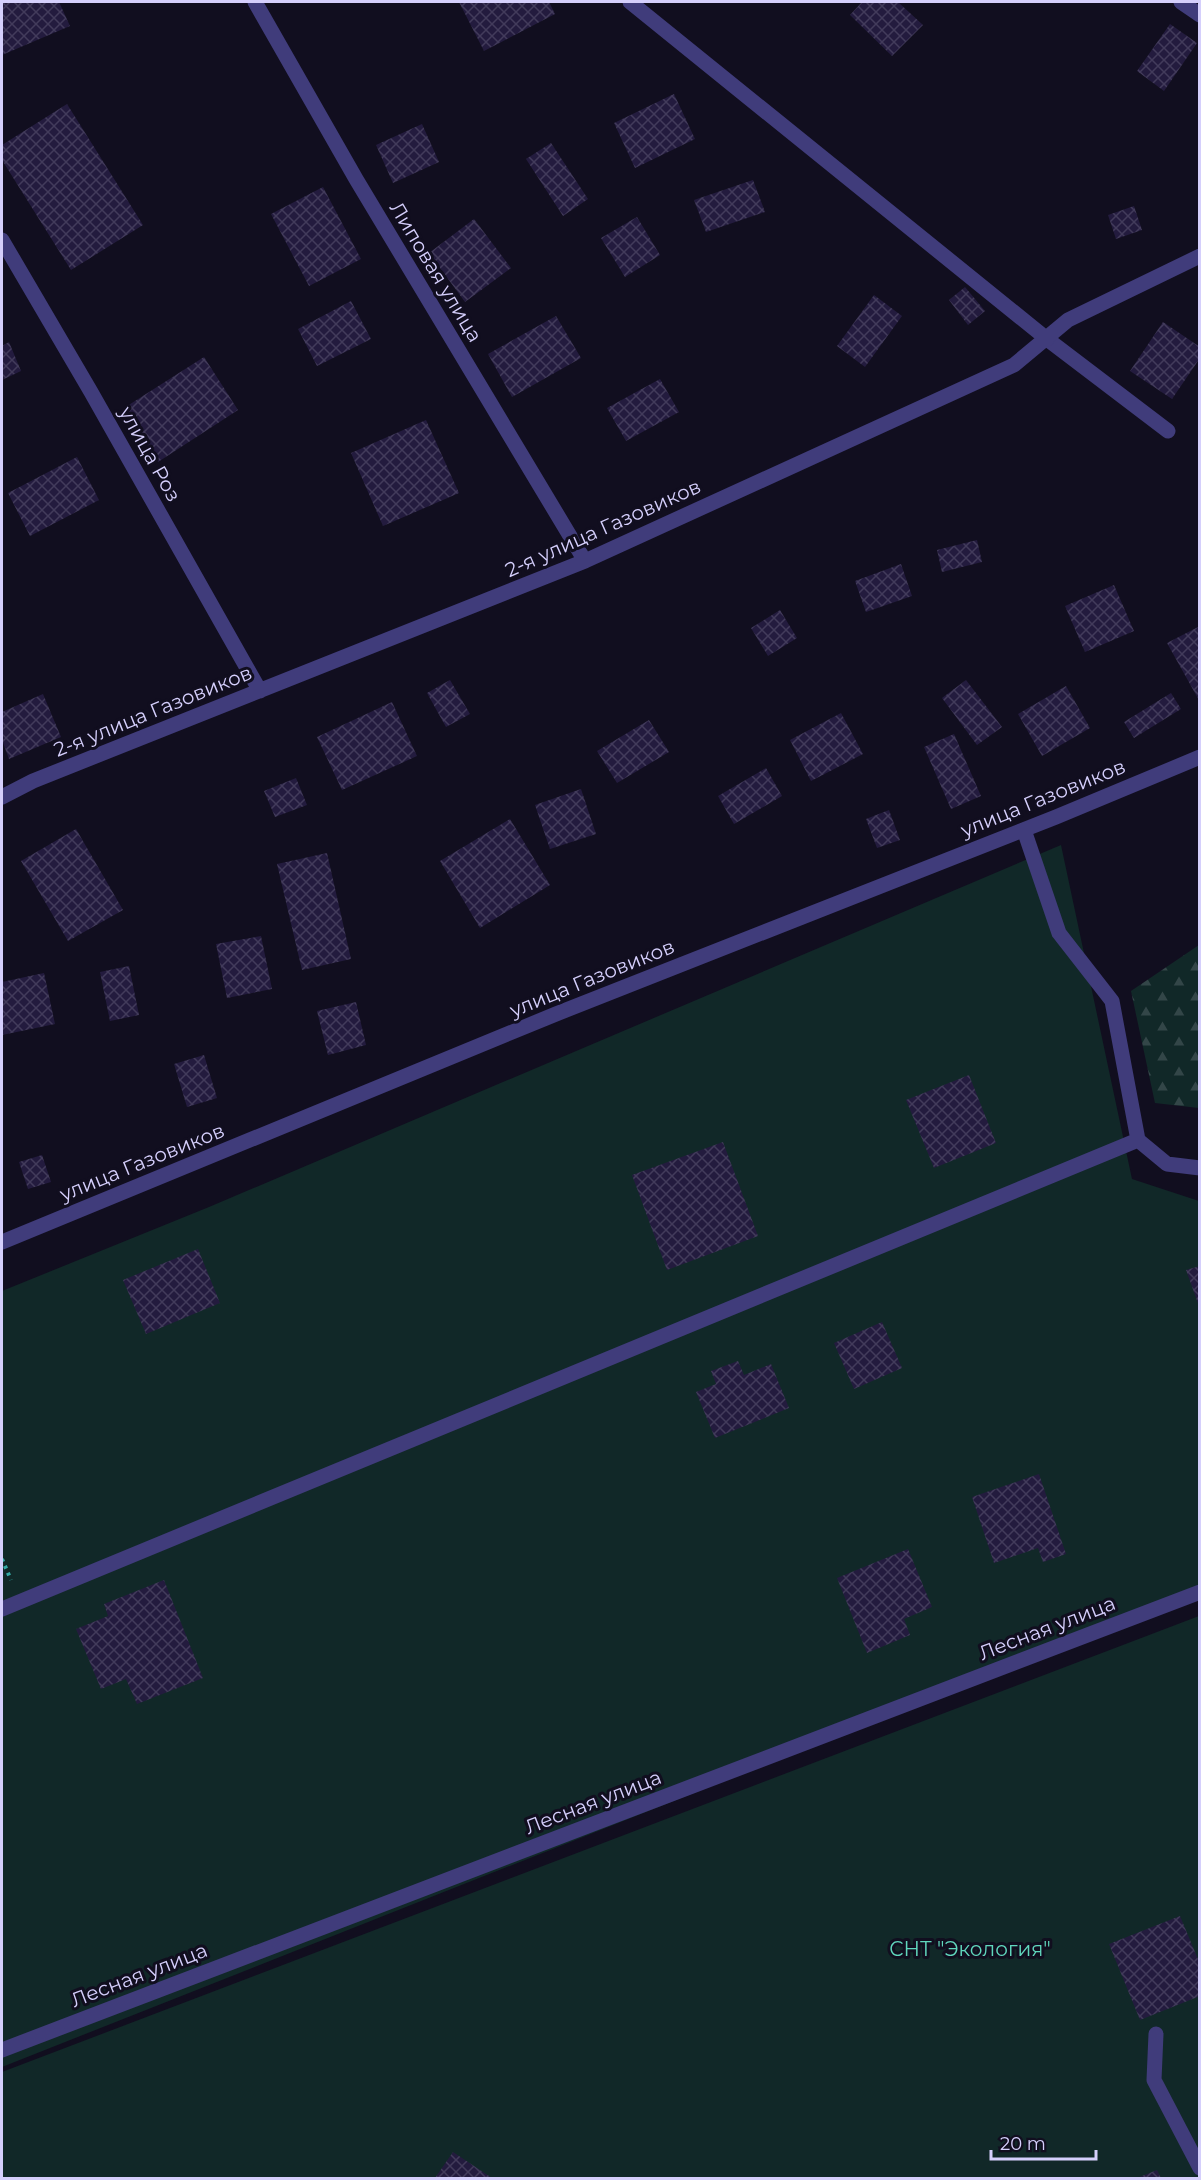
<svg xmlns="http://www.w3.org/2000/svg" width="1201" height="2180" font-family="Montserrat,sans-serif">
  <defs>
    <pattern id="forest-firs" width="22" height="20" patternUnits="userSpaceOnUse" patternTransform="scale(1.5)"><rect width="22" height="20" fill="#112828"/><path d="M5 1l3.5 6h-7zM16 11l3.5 6h-7z" fill="#334648"/></pattern>
    <pattern id="building-cross-hatch" width="8" height="8" patternUnits="userSpaceOnUse" patternTransform="scale(1.5)"><rect width="8" height="8" fill="#231b3e"/><path d="M0 0l8 8M0 8l8-8" fill="none" stroke="#423b5b"/></pattern>
  </defs>
  <rect width="100%" height="100%" fill="#110e1f"/>
  <!-- forest -->
  <path fill="url(#forest-firs)" d="M1199,945V1108L1155,1103L1131,991Z"/>
  <!-- garden -->
  <path fill="#112828" d="M1061,845L1132,1179L1199,1201V1593L2,2067V1291L209,1207Z
    M1199,1616V2178H2V2072Z"/>
  <!-- building -->
  <path fill="url(#building-cross-hatch)" d="M2,2H59L70,26L2,55Z
    M459,2H549L555,14L484,51Z
    M862,2H898L923,25L892,56L850,15Z
    M1170,24L1197,43L1164,91L1137,71Z
    M674,94L695,139L635,168L614,123Z
    M67,104L143,225L71,270L2,160V145Z
    M422,124L439,162L393,183L376,145Z
    M551,143L588,199L563,216L526,159Z
    M753,180L765,212L706,232L694,200Z
    M323,187L361,259L309,286L271,214Z
    M1134,206L1142,230L1116,239L1108,215Z
    M637,217L660,255L625,277L601,238Z
    M474,219L511,268L465,302L429,253Z
    M965,287L985,311L968,325L949,300Z
    M874,295L902,316L865,367L837,346Z
    M351,301L371,339L317,366L298,329Z
    M556,316L581,358L512,397L488,354Z
    M1163,322L1200,347V358L1172,399L1130,371Z
    M9,342L21,371L2,380V346Z
    M204,357L238,410L158,462L124,408Z
    M660,379L679,412L626,441L607,408Z
    M426,420L459,493L383,526L351,453Z
    M77,457L99,500L30,536L8,493Z
    M977,540L982,562L942,572L937,550Z
    M901,564L912,596L866,612L855,581Z
    M1114,585L1134,631L1085,652L1065,606Z
    M780,610L797,638L768,656L751,628Z
    M1200,626V702L1167,643Z
    M450,680L470,714L446,727L427,693Z
    M966,680L1002,727L977,745L942,698Z
    M1066,686L1090,728L1042,756L1018,714Z
    M1171,693L1181,709L1134,738L1124,722Z
    M43,694L61,737L9,759L2,740V712Z
    M392,702L417,756L342,790L317,737Z
    M841,713L863,754L811,781L790,740Z
    M649,720L669,752L617,783L597,751Z
    M954,734L981,796L951,809L924,747Z
    M766,768L782,796L734,824L718,796Z
    M296,778L307,805L275,817L264,791Z
    M581,789L596,834L550,849L535,805Z
    M889,810L900,840L877,848L866,819Z
    M510,819L550,885L480,928L440,861Z
    M76,829L123,910L68,941L21,861Z
    M327,853L351,959L302,970L277,864Z
    M261,936L272,989L227,998L216,944Z
    M129,966L139,1015L110,1021L100,972Z
    M44,973L55,1024L2,1035V982Z
    M356,1002L366,1045L328,1055L317,1011Z
    M204,1055L217,1098L187,1107L174,1064Z
    M969,1075L996,1143L934,1168L906,1100Z
    M723,1142L758,1236L667,1270L632,1175Z
    M42,1155L51,1182L28,1189L19,1162Z
    M198,1249L220,1303L146,1334L123,1280Z
    M1200,1266V1306H1199L1186,1270Z
    M882,1322L902,1368L854,1389L834,1343Z
    M738,1361L744,1375L771,1364L789,1408L715,1438L696,1392L716,1384L711,1371Z
    M1039,1474L1066,1554L1043,1562L1038,1548L994,1563L972,1497Z
    M908,1549L932,1607L904,1619L910,1635L867,1653L837,1578Z
    M164,1580L203,1678L137,1704L126,1679L101,1689L76,1629L108,1616L104,1604Z
    M1180,1916L1200,1964V1996L1140,2020L1109,1944Z
    M453,2152L492,2178H435Z
    M1157,2170L1161,2178H1137Z"/>
  <g fill="none" stroke-linecap="round" stroke-linejoin="round">
    <!-- path -->
    <path stroke="#35a9a6" stroke-width="4" stroke-dasharray="3 4.5" stroke-linecap="butt" d="M2,1559L11,1580"/>
    <!-- service -->
    <path stroke="#403c7b" stroke-width="15" d="M1047,339L1168,431
      M1156,2034L1154,2080L1200,2168"/>
    <!-- minor -->
    <path stroke="#403c7b" stroke-width="15" d="M255,2L356,179L585,561
      M630,2L1047,339
      M1181,2L1200,15
      M2,240L91,392L260,691
      M2,797L33,781L585,561L1014,365L1068,320L1200,256
      M1024,830L1059,933L1112,1001L1138,1140L1167,1164L1200,1168
      M2,1242L556,1014L1056,817L1200,757
      M2,1609L1138,1140
      M2,2050L1200,1592"/>
  </g>
  <g text-anchor="middle" stroke-width="6" stroke-linejoin="round" paint-order="stroke">
    <!-- street labels -->
    <g font-size="20" fill="#d5cffc" stroke="#110e1f">
      <text transform="translate(436 272) rotate(59)" y="7">Липовая улица</text>
      <text transform="translate(150 454) rotate(61)" y="7">улица Роз</text>
      <text transform="translate(603 528) rotate(-24)" y="7">2-я улица Газовиков</text>
      <text transform="translate(153 711) rotate(-22)" y="7">2-я улица Газовиков</text>
      <text transform="translate(1043 798) rotate(-22)" y="7">улица Газовиков</text>
      <text transform="translate(592 978) rotate(-22)" y="7">улица Газовиков</text>
      <text transform="translate(142 1162) rotate(-22)" y="7">улица Газовиков</text>
      <text transform="translate(1047 1628) rotate(-21)" y="7">Лесная улица</text>
      <text transform="translate(593 1802) rotate(-21)" y="7">Лесная улица</text>
      <text transform="translate(139 1975) rotate(-21)" y="7">Лесная улица</text>
    </g>
    <!-- park labels -->
    <g font-size="20" fill="#60d7bd" stroke="#110e1f">
      <text x="970" y="1956">СНТ "Экология"</text>
    </g>
  </g>
  <!-- border -->
  <rect width="1201" height="2180" fill="none" stroke="#d5cffc" stroke-width="6"/>
  <!-- scale -->
  <path d="M991 2150v9h105v-9" fill="none" stroke="#d5cffc" stroke-width="3"/>
  <text x="1000" y="2150" font-size="18" fill="#d5cffc" stroke="#110e1f" stroke-width="4.5" paint-order="stroke">20 m</text>
</svg>
